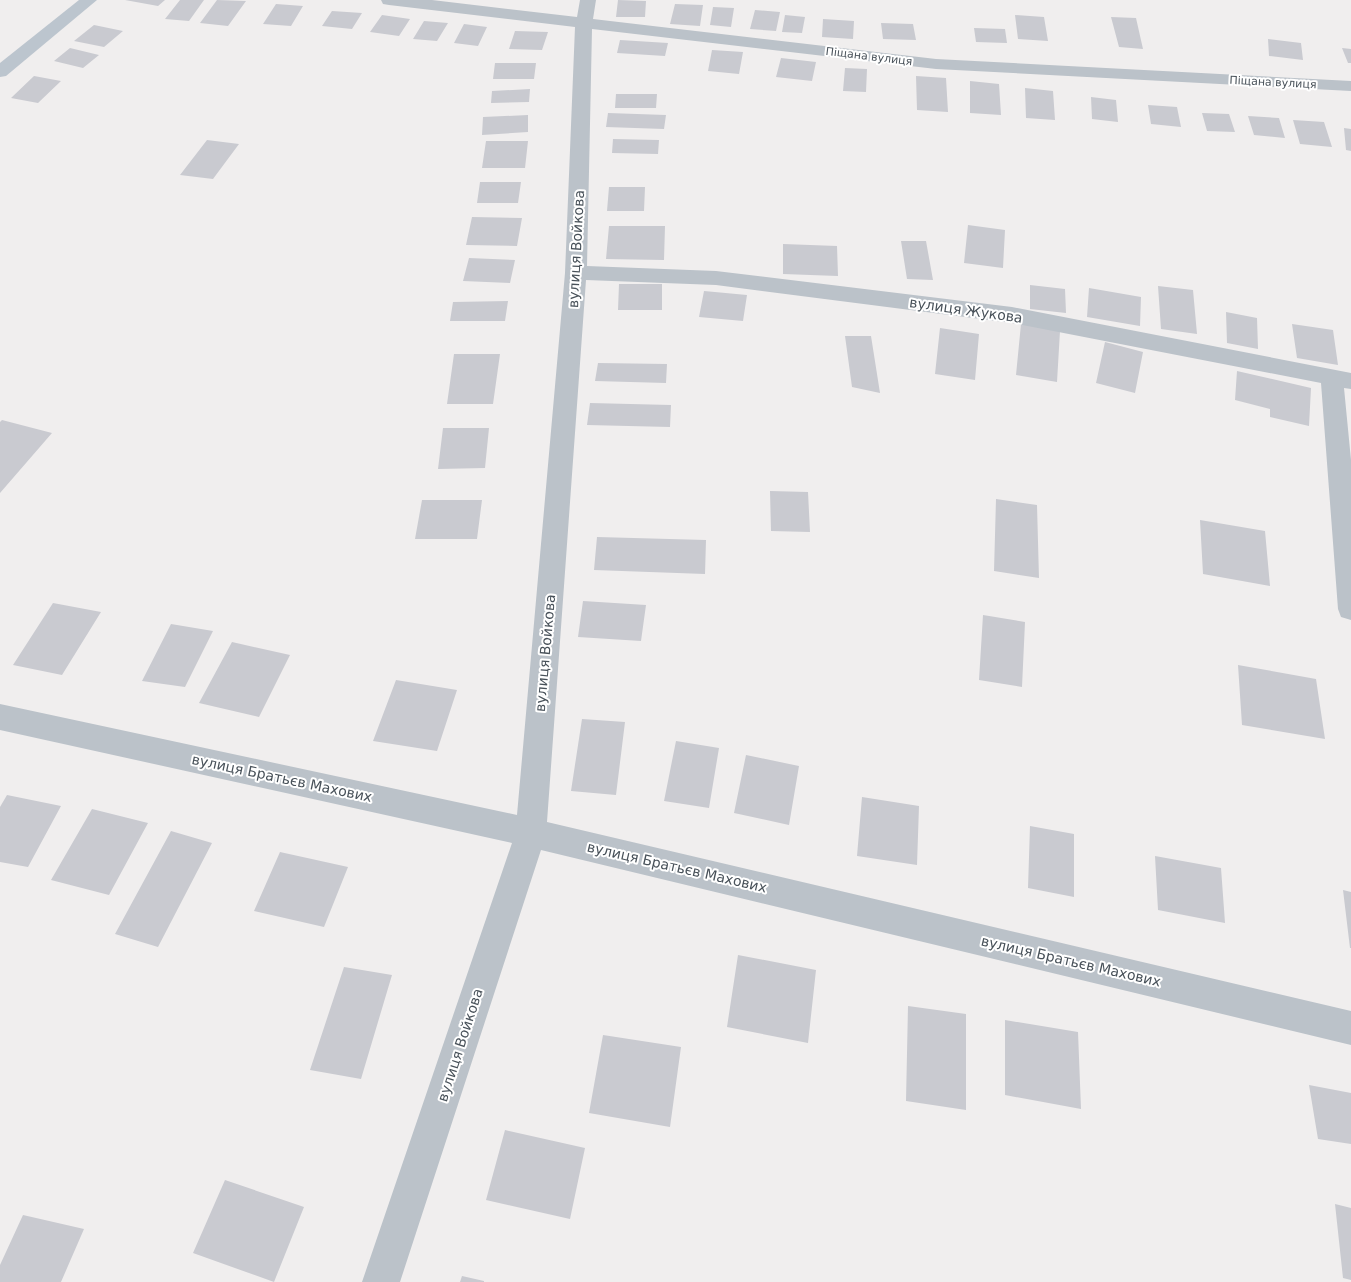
<svg xmlns="http://www.w3.org/2000/svg" width="1351" height="1282" font-family="'DejaVu Sans',sans-serif">
  <rect width="100%" height="100%" fill="#f0eeee"/>
  <!-- building -->
  <path fill="#c9cad0" d="M125,0H165L158,6Z
    M180,0H204L189,21L165,19Z
    M217,0L246,1L228,26L200,23Z
    M618,0L646,1L645,17H616Z
    M276,4L303,6L291,26L263,24Z
    M675,4L703,5L700,26L670,24Z
    M713,7L734,8L731,27L710,25Z
    M755,10L780,12L776,31L750,29Z
    M332,11L362,13L352,29L322,26Z
    M382,15L410,19L399,36L370,32Z
    M785,15L805,17L802,33L782,32Z
    M1015,15L1044,17L1048,41L1018,39Z
    M1111,17L1136,18L1143,49L1119,47Z
    M823,19L854,21L853,39L822,37Z
    M424,21L448,23L437,41L413,39Z
    M881,23L913,24L916,40L883,39Z
    M464,24L487,27L478,46L454,43Z
    M94,25L123,31L104,47L74,41Z
    M974,28L1005,29L1007,43L976,42Z
    M515,31L548,32L542,50L509,49Z
    M1268,39L1301,43L1303,60L1269,56Z
    M620,40L668,43L665,56L617,53Z
    M70,48L99,55L83,68L54,61Z
    M1342,48L1351,49V63H1348Z
    M712,50L743,52L739,74L708,71Z
    M781,58L816,62L812,81L776,77Z
    M495,63H536L534,79H493Z
    M845,68L867,69L866,92L843,91Z
    M34,76L61,81L38,103L11,98Z
    M916,76L946,78L948,112L917,110Z
    M970,81L999,84L1001,115L970,113Z
    M1025,88L1053,91L1055,120L1026,118Z
    M530,89L529,102L491,103L492,91Z
    M616,94H657L656,108H615Z
    M1091,97L1116,100L1118,122L1092,119Z
    M1148,105L1177,107L1181,127L1151,124Z
    M608,113L666,115L664,129L606,127Z
    M1202,113L1229,114L1235,132L1207,131Z
    M528,115V132L482,135L483,117Z
    M1248,116L1279,118L1285,138L1254,135Z
    M1293,120L1324,122L1332,147L1300,144Z
    M1344,128L1351,129V151L1346,150Z
    M613,139L659,140L658,154L612,153Z
    M207,140L239,144L213,179L180,175Z
    M486,141H528L525,168H482Z
    M480,182H521L518,203H477Z
    M609,187H645L644,211H607Z
    M472,217L522,218L517,246L466,245Z
    M968,225L1005,230L1003,268L964,263Z
    M609,226H665L664,260L606,259Z
    M901,241H926L933,280L907,279Z
    M783,244L837,246L838,276L783,274Z
    M469,258L515,260L510,283L463,281Z
    M619,284H662V310H618Z
    M1030,285L1065,289L1066,313L1030,309Z
    M1158,286L1193,290L1197,334L1161,329Z
    M1089,288L1141,297L1140,326L1087,317Z
    M704,291L747,295L743,321L699,317Z
    M508,301L505,321H450L453,302Z
    M1226,312L1257,318L1258,349L1227,343Z
    M1021,324L1060,331L1057,382L1016,375Z
    M1292,324L1333,330L1338,365L1297,358Z
    M940,328L979,334L975,380L935,374Z
    M845,336H871L880,393L852,387Z
    M1105,342L1143,352L1135,393L1096,383Z
    M454,354H500L493,404H447Z
    M598,363L667,364L666,383L595,381Z
    M1237,371L1311,388L1309,426L1270,417V409L1235,400Z
    M590,403L671,405L670,427L587,425Z
    M2,420L52,433L0,493V422Z
    M443,428H489L485,468L438,469Z
    M770,491L808,492L810,532L771,531Z
    M996,499L1037,505L1039,578L994,571Z
    M422,500H482L477,539H415Z
    M1200,520L1265,531L1270,586L1203,574Z
    M597,537L706,540L705,574L594,570Z
    M583,601L646,605L641,641L578,637Z
    M53,603L101,612L62,675L13,665Z
    M983,615L1025,622L1022,687L979,680Z
    M171,624L213,631L185,687L142,681Z
    M232,642L290,655L259,717L199,703Z
    M1238,665L1316,679L1325,739L1242,725Z
    M396,680L457,690L437,751L373,741Z
    M582,719L625,722L616,795L571,791Z
    M676,741L719,748L709,808L664,801Z
    M746,755L799,766L789,825L734,813Z
    M7,795L61,806L28,867L0,862V807Z
    M862,797L919,806L917,865L857,856Z
    M92,809L148,823L109,895L51,880Z
    M1030,826L1074,834V897L1028,888Z
    M171,831L212,843L158,947L115,934Z
    M280,852L348,867L324,927L254,911Z
    M1155,856L1221,868L1225,923L1158,910Z
    M1343,890L1351,892V948H1350Z
    M738,955L816,970L808,1043L727,1027Z
    M344,967L392,975L361,1079L310,1070Z
    M908,1006L966,1014V1110L906,1101Z
    M1005,1020L1078,1032L1081,1109L1005,1095Z
    M603,1035L681,1047L670,1127L589,1113Z
    M1309,1085L1351,1093V1144L1318,1139Z
    M505,1130L585,1148L570,1219L486,1200Z
    M225,1180L304,1207L274,1282L193,1253Z
    M1335,1204L1351,1208V1280L1343,1278Z
    M23,1215L84,1229L61,1282H0V1265Z
    M462,1276L484,1281V1282H460Z"/>
  <g fill="none" stroke-linecap="round" stroke-linejoin="round">
    <!-- street -->
    <path fill="#bbc2c9" fill-rule="evenodd" d="M381,0H432L577,17L580,0H596L593,19L936,59L1351,81V91L936,69L592,29L587,266L716,271L1012,307L1351,373V389L1344,388L1351,460V620L1341,617L1338,609L1321,383L1012,323L716,285L586,280L547,822L1351,1011V1045L541,850L400,1282H362L512,843L0,730V704L517,815L565,273L575,27L389,5L383,4Z"/>
    <!-- secondary -->
    <path fill="#bcc5ce" fill-rule="evenodd" d="M79,0H97L6,76L0,77V63Z"/>
  </g>
  <g text-anchor="middle" stroke-width="4" stroke-linejoin="round" paint-order="stroke">
    <!-- far-street labels -->
    <g font-size="11" fill="#485159" stroke="#fff">
      <text transform="translate(869 56) rotate(7)" y="4">Піщана вулиця</text>
      <text transform="translate(1273 82) rotate(3)" y="4">Піщана вулиця</text>
    </g>
    <!-- street labels -->
    <g font-size="14" fill="#485159" stroke="#fff">
      <text transform="translate(576 249) rotate(-87)" y="5">вулиця Войкова</text>
      <text transform="translate(966 310) rotate(8)" y="5">вулиця Жукова</text>
      <text transform="translate(545 653) rotate(-85)" y="5">вулиця Войкова</text>
      <text transform="translate(282 778) rotate(12)" y="5">вулиця Братьєв Махових</text>
      <text transform="translate(677 867) rotate(13)" y="5">вулиця Братьєв Махових</text>
      <text transform="translate(1071 961) rotate(13)" y="5">вулиця Братьєв Махових</text>
      <text transform="translate(460 1045) rotate(-72)" y="5">вулиця Войкова</text>
    </g>
  </g>
</svg>
